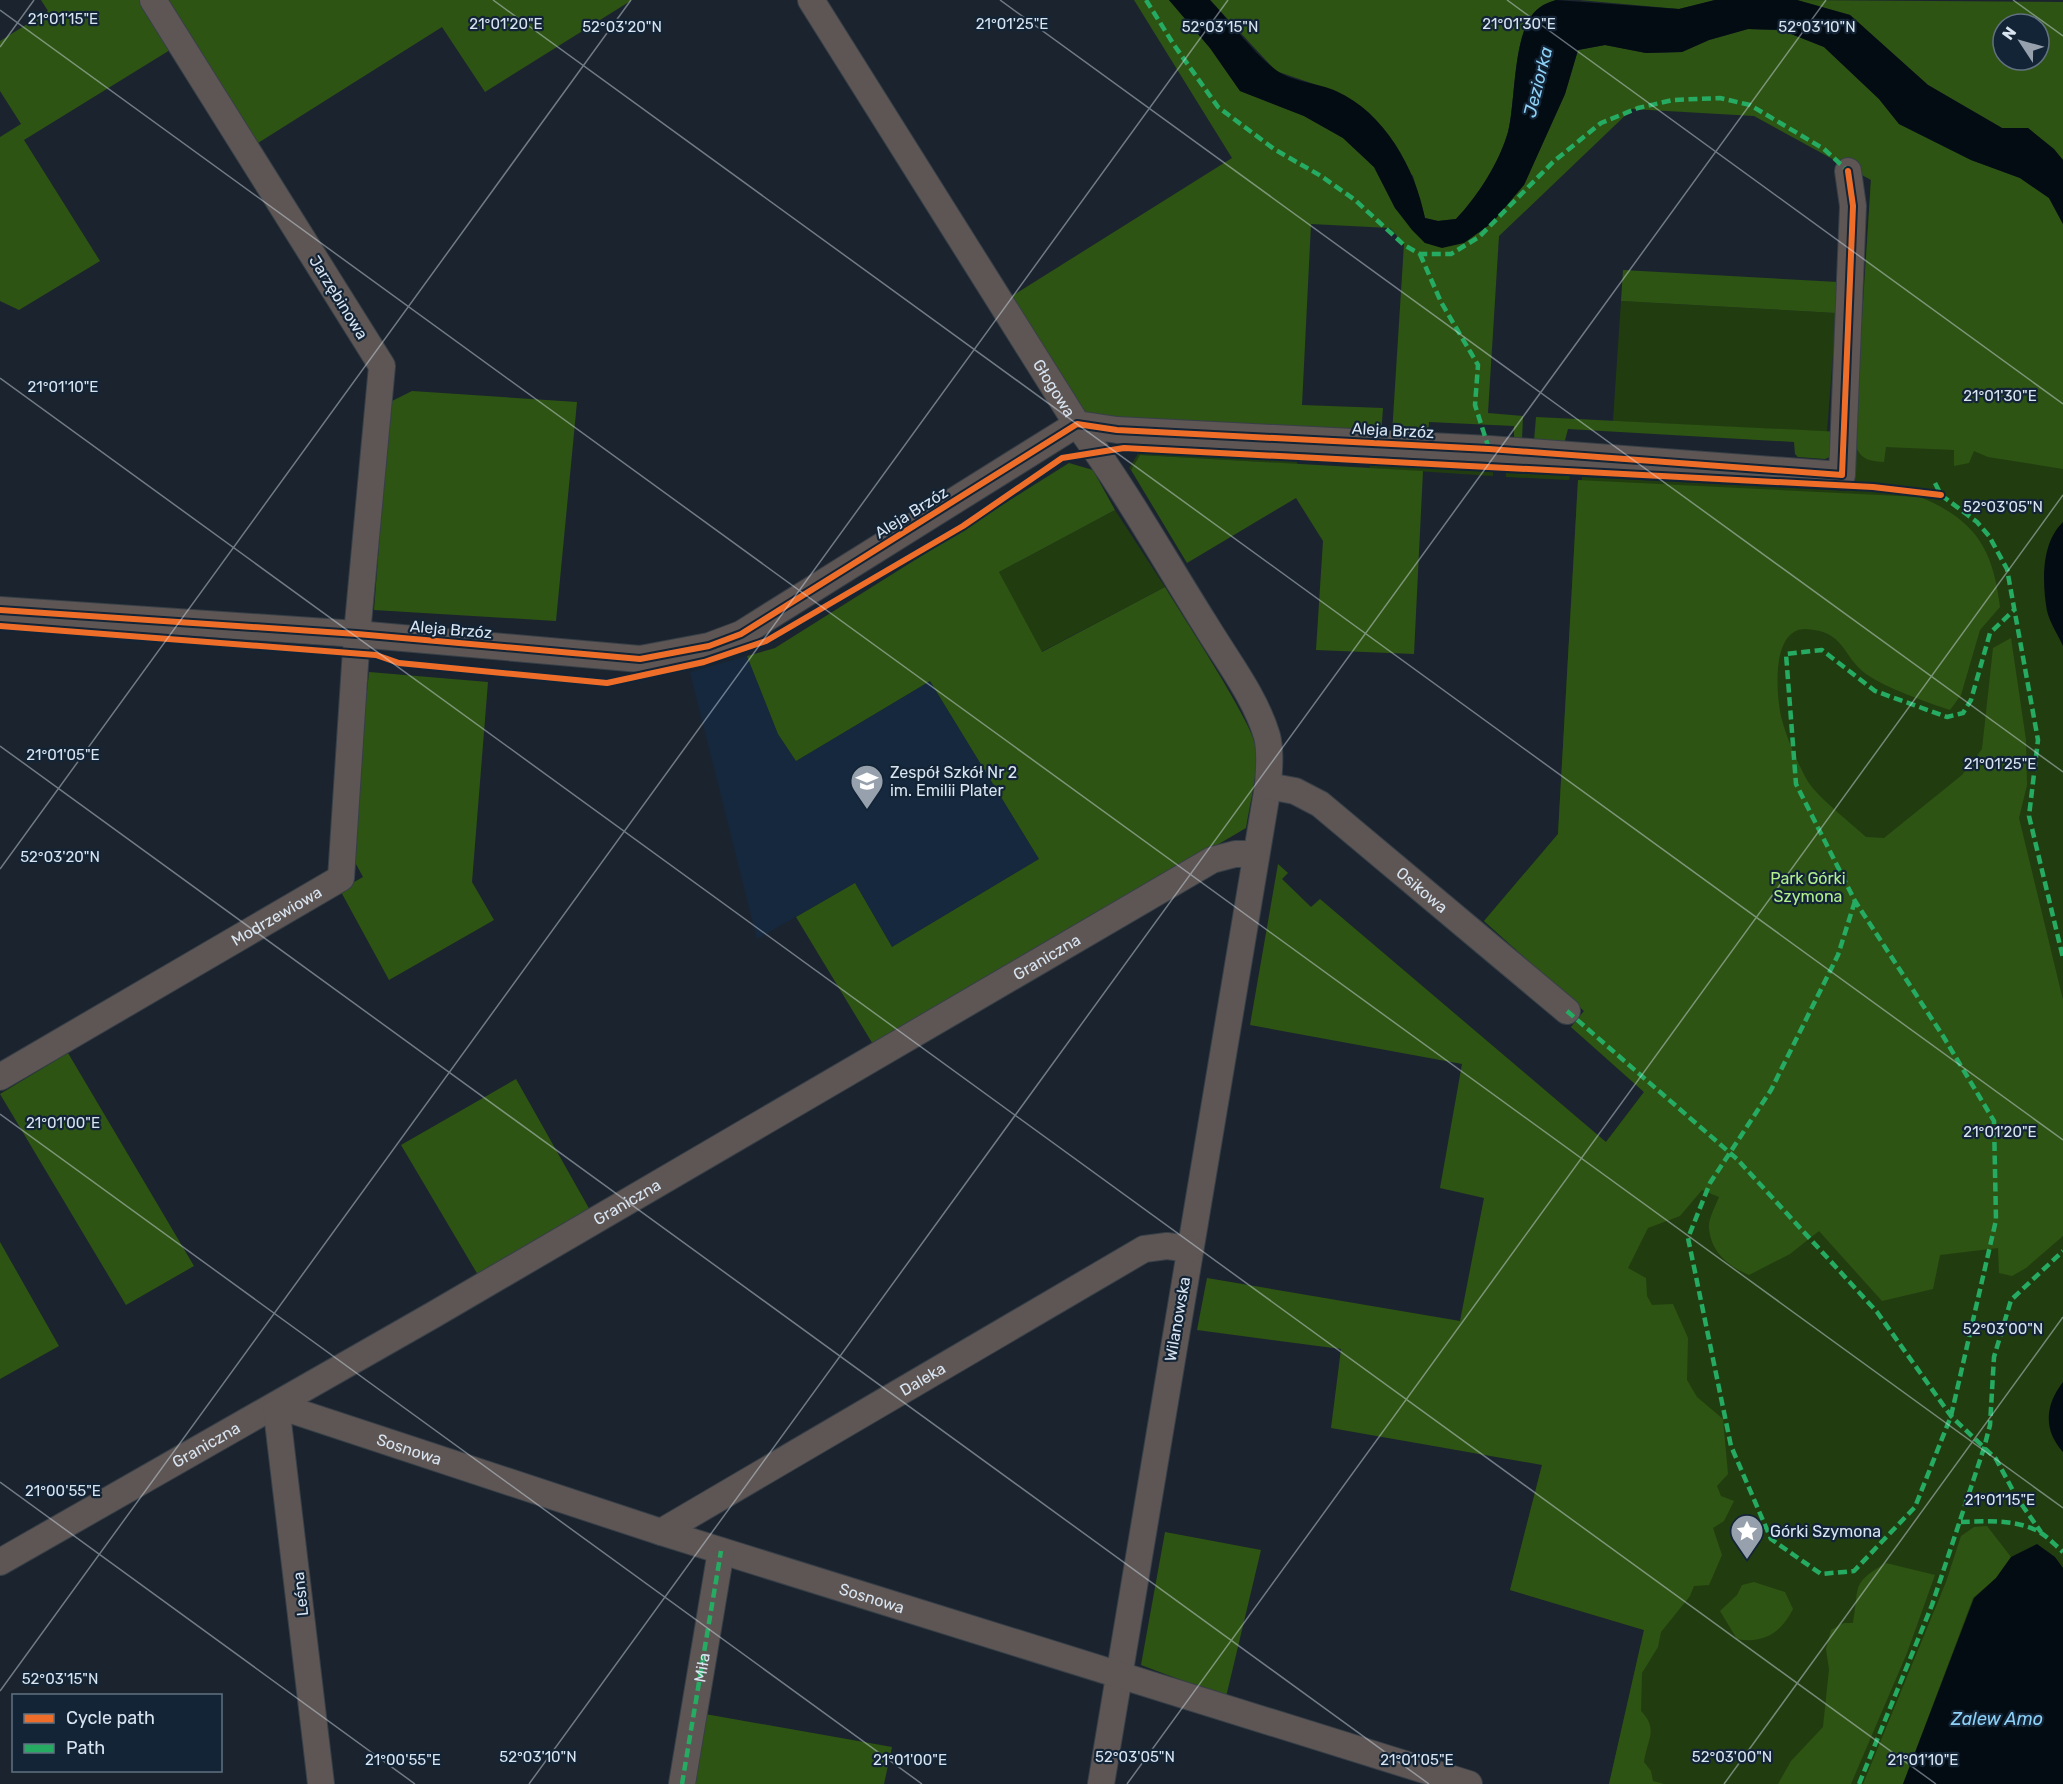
<svg xmlns="http://www.w3.org/2000/svg" width="2063" height="1784" font-family="Rubik,sans-serif">
  <rect width="100%" height="100%" fill="#1b242e"/>
  <!-- built -->
  <path fill="#15283e" d="M747,656L778,734L796,761L930,681L1039,859L892,947L855,883L757,939L690,672Z"/>
  <!-- green -->
  <path fill="#213d10" d="M1874,129L2063,224V1784H1609L1644,1630L1510,1590L1542,1465L1606,1142L1644,1092L1571,1027L1584,1011L1484,921L1558,834L1578,480H1582V477L1847,491L1855,433Z
    M1621,301L1836,313L1827,432L1613,421Z
    M1142,453L1297,461V464L1140,455L1131,470L1129,468L1138,454Z
    M1370,465L1493,472V476L1370,468Z
    M1506,473L1570,476L1569,480L1506,477Z
    M1115,510L1165,587L1041,652L999,572Z"/>
  <!-- forest -->
  <path fill="#2e5413" fill-rule="evenodd" d="M41,0H140L170,50L24,140L100,261L19,310L0,301V137L21,124L0,91V41L48,11Z
    M168,0H632L485,92L442,27L258,143Z
    M1134,0H1169L1210,48L1240,91L1304,116L1343,138L1374,167L1395,208L1425,243L1524,185L1565,94L1578,50L1605,45L1646,53L1682,52L1709,40L1748,29L1781,30L1824,47L1879,99L1899,124L1971,160L2020,178L2049,198L2063,224V469L1988,457L1974,451L1969,463L1954,466V450L1886,447L1884,462C1867,461 1860,459 1854,442L1871,180L1754,116L1632,109L1499,236L1488,413L1523,416L1522,440L1514,442V426L1429,422L1428,438L1392,434L1404,244L1390,228L1311,224L1302,405L1383,408L1381,435L1085,415L1073,399L1076,397L1012,296L1232,158Z
    M1210,0H1556C1550,2 1544,4 1539,8C1512,27 1516,103 1508,132C1499,163 1478,196 1456,219L1438,221L1425,218L1413,176L1337,92L1276,71Z
    M1579,0H1715L1679,9Z
    M1797,0L2063,2V160L2028,128H2002L1928,85L1850,15ZM2003,24H2039V60H2003Z
    M1623,270L1838,282L1836,313L1621,301Z
    M412,391L577,402L556,621L374,610L390,402Z
    M1536,417L1842,432L1835,455L1825,459L1798,457L1795,454L1794,442L1568,429L1564,444L1534,441Z
    M1140,455L1423,471L1414,654L1316,650L1323,541L1296,498L1187,563L1131,470Z
    M1069,463L1093,470L1115,510L999,572L1042,652L1165,587C1181,614 1256,727 1257,751C1257,776 1250,803 1246,828L874,1046L796,917L855,883L892,947L1039,859L930,681L796,761L778,734L747,656L775,648Z
    M1578,480L1920,497C1975,520 1993,548 2000,607L1980,630L1961,695L1950,710C1926,702 1886,688 1866,674C1842,656 1845,631 1806,629C1770,628 1776,698 1782,720C1787,739 1797,762 1807,780C1816,796 1851,823 1866,837L1884,838L1962,775L1982,749L1993,648L2011,638L2026,740L2027,785L2019,818L2063,1000V1236L2026,1268L2012,1276L1999,1273L1998,1248L1940,1255L1933,1289L1882,1301L1819,1231L1790,1254L1749,1275C1728,1266 1711,1252 1709,1228C1708,1219 1716,1205 1719,1197L1702,1190L1680,1216L1648,1228L1628,1268L1646,1278L1647,1296L1652,1305L1673,1304L1688,1338L1687,1380L1697,1397L1723,1419L1728,1474L1717,1486L1721,1496L1734,1501L1724,1521L1713,1528L1722,1555L1709,1585L1694,1586L1690,1596L1661,1632L1658,1647L1642,1673L1641,1711C1659,1730 1647,1739 1644,1762L1651,1771L1653,1781L1664,1784H1609L1644,1630L1510,1590L1542,1465L1331,1428L1341,1349L1197,1330L1207,1278L1460,1321L1484,1198L1440,1188L1462,1064L1250,1025L1278,864L1288,873L1282,879L1311,907L1320,899L1606,1142L1644,1092L1571,1027L1584,1011L1484,921L1558,834Z
    M369,672L488,682L472,882L494,920L389,980L340,890L363,877L350,853Z
    M68,1053L194,1266L126,1305L0,1094Z
    M516,1079L591,1212L478,1275L401,1145Z
    M0,1242L59,1346L0,1379Z
    M1987,1526L2011,1557L1996,1578L1973,1598L1903,1784H1863L1946,1582L1961,1536L1974,1527Z
    M1165,1532L1261,1550L1226,1697L1141,1665Z
    M1886,1563L1935,1575L1907,1653L1851,1784H1778L1791,1761L1823,1727L1829,1669L1826,1649L1831,1630L1844,1623H1853C1860,1586 1850,1584 1886,1563Z
    M1754,1582L1785,1592L1793,1609C1781,1633 1763,1644 1737,1639L1720,1611L1737,1595L1742,1585Z
    M705,1714L892,1747L884,1784H695Z"/>
  <!-- water -->
  <path fill="#040c13" d="M1169,0H1210C1228,19 1256,56 1276,70C1292,82 1318,83 1336,91C1385,113 1415,168 1425,218L1438,221L1456,219C1478,196 1499,163 1508,132C1516,103 1512,27 1539,8C1544,4 1550,2 1556,0L1679,9L1715,0H1797L1850,15L1928,85L2002,128H2028L2054,149L2063,160V224L2049,198L2020,178L1971,160L1899,124L1879,99L1824,47L1781,30L1748,29L1709,40L1682,52L1646,53L1605,45L1578,50L1565,94L1524,185L1492,223L1464,243L1442,248L1425,243L1412,230L1395,208L1374,167L1343,138L1304,116L1240,91L1210,48Z
    M2063,522V646C2058,635 2050,623 2047,611C2042,582 2041,543 2063,522Z
    M2063,1382V1452C2043,1430 2045,1405 2063,1382Z
    M2037,1544L2055,1557L2063,1568V1784H1903L1974,1598L1996,1578L2011,1557Z"/>
  <g fill="none" stroke-linecap="round" stroke-linejoin="round">
    <defs>
      <g id="minor">
        <path id="s1" d="M811,0L1077,424C1124,488 1163,557 1205,624C1226,659 1255,696 1267,736C1271,752 1269,769 1268,786L1101,1784"/>
        <path d="M0,610L357,634L640,659L709,646L741,634L1077,424L1117,430L1489,449L1842,475L1853,206L1848,171"/>
        <path id="s2" d="M1268,786L1295,791L1320,804L1567,1011"/>
        <path id="s3" d="M0,1077L341,878L357,634L382,366L153,0"/>
        <path id="s4" d="M661,1532L1144,1249L1167,1246L1190,1249"/>
        <path id="s5" d="M0,1562L433,1315L1212,860L1235,854H1255"/>
        <path id="s6" d="M321,1784L276,1405L661,1532L1469,1784"/>
        <path id="s7" d="M682,1784L721,1551"/>
      </g>
    </defs>
    <!-- minor casing -->
    <use href="#minor" stroke="#373f48" stroke-width="28"/>
    <!-- minor -->
    <use href="#minor" stroke="#5d5654" stroke-width="26"/>
    <!-- quiet -->
    <path stroke="#26ab63" stroke-width="4.5" stroke-dasharray="9 4.5" stroke-linecap="butt" d="M1146,0L1174,45L1218,107L1274,149L1321,176L1355,200L1404,245L1420,254H1451L1479,237L1553,162L1601,123L1638,108L1673,100L1720,98L1750,105L1824,149L1848,171V175
      M1420,254L1441,302L1478,365L1475,405L1489,449
      M1935,483L1941,495L1977,522L1989,536L2007,569L2038,740L2029,816L2063,958
      M1855,901L1838,955L1771,1090L1710,1183L1688,1238L1731,1446L1771,1539L1821,1574L1854,1571L1915,1507L1951,1416L1996,1220L1994,1121L1943,1036L1855,901L1796,784L1786,654L1822,650L1875,691L1947,717L1963,713L1971,700L1990,633L2015,609
      M1567,1011L1737,1159L1877,1312L1951,1416L1996,1459L2017,1498L2041,1532
      M1961,1522C1986,1521 2019,1519 2041,1533C2049,1538 2056,1546 2063,1552
      M682,1784L721,1551
      M1859,1784L1932,1605L1984,1448L1990,1425L1994,1357L2011,1300L2063,1251"/>
    <defs>
      <path id="cycleway" d="M0,610L357,634L640,659L709,646L741,634L1077,424L1117,430L1489,449L1842,475L1853,206L1848,171
        M0,626L376,655L399,663L607,683L704,662L766,641L963,526L1062,458L1124,448L1873,487L1941,495"/>
    </defs>
    <!-- cycleway casing -->
    <use href="#cycleway" stroke="#132436" stroke-width="10"/>
    <!-- cycleway -->
    <use href="#cycleway" stroke="#ee6e29" stroke-width="6"/>
  </g>
  <!-- ticks -->
  <path fill="none" stroke="#d9e4f1" stroke-width="1.5" stroke-opacity="0.45" d="M493,0L2063,1140M1000,0L2063,772M1507,0L2063,404M2013,0L2063,36M0,10L2063,1508M0,47L34,0M0,378L1936,1784M0,746L1429,1784M0,869L631,0M0,1114L922,1784M0,1482L415,1784M0,1691L1228,0M529,1784L1826,0M1127,1784L2063,495M1724,1784L2063,1317"/>
  <!-- icons -->
  <defs>
    <symbol id="school-pin" viewBox="-11 -11 22 30"><path d="M0 17L-7.5 6A9.5 9.5 0 1 1 7.5 6Z" fill="#96a1ad" stroke="#132436"/><path d="M0-5L7-2L0 1L-7-2ZM-4 1L0 2.5L4 1V4Q0 6-4 4Z" fill="#fff"/></symbol>
    <symbol id="sight-pin" viewBox="-11 -11 22 30"><path d="M0 17L-7.5 6A9.5 9.5 0 1 1 7.5 6Z" fill="#96a1ad" stroke="#132436"/><path d="M0-6L1.8-2.2L6-1.7L2.9 1.2L3.7 5.4L0 3.3L-3.7 5.4L-2.9 1.2L-6-1.7L-1.8-2.2Z" fill="#fff"/></symbol>
  </defs>
  <g fill-rule="evenodd">
    <use href="#school-pin" x="848" y="762" width="38" height="52"/>
    <use href="#sight-pin" x="1728" y="1512" width="38" height="52"/>
  </g>
  <g text-anchor="middle" stroke-width="4.5" stroke-linejoin="round" paint-order="stroke">
    <!-- street labels -->
    <g font-size="16" fill="#d9e4f1" stroke="#132436">
      <text transform="translate(339 297) rotate(58)" y="6">Jarzębinowa</text>
      <text dy="6" stroke="none"><textPath href="#s1" startOffset="458">Głogowa</textPath></text>
      <text transform="translate(1393 430) rotate(3)" y="6">Aleja Brzóz</text>
      <text transform="translate(911 512) rotate(-32)" y="6">Aleja Brzóz</text>
      <text transform="translate(451 629) rotate(5)" y="6">Aleja Brzóz</text>
      <text dy="6" stroke="none"><textPath href="#s2" startOffset="189">Osikowa</textPath></text>
      <text dy="6" stroke="none"><textPath href="#s3" startOffset="320">Modrzewiowa</textPath></text>
      <text dy="6" stroke="none"><textPath href="#s5" startOffset="1209">Graniczna</textPath></text>
      <text dy="6" stroke="none"><textPath href="#s5" startOffset="723">Graniczna</textPath></text>
      <text transform="translate(1177 1319) rotate(-80)" y="6">Wilanowska</text>
      <text dy="6" stroke="none"><textPath href="#s4" startOffset="303">Daleka</textPath></text>
      <text dy="6" stroke="none"><textPath href="#s5" startOffset="237">Graniczna</textPath></text>
      <text dy="6" stroke="none"><textPath href="#s6" startOffset="522">Sosnowa</textPath></text>
      <text transform="translate(300 1594) rotate(-96)" y="6">Leśna</text>
      <text dy="6" stroke="none"><textPath href="#s6" startOffset="1008">Sosnowa</textPath></text>
      <text dy="6" stroke="none"><textPath href="#s7" startOffset="118">Miła</textPath></text>
    </g>
    <!-- poi labels -->
    <g font-size="16" fill="#d9e4f1" stroke="#132436" text-anchor="start">
      <text x="890" y="778">Zespół Szkół Nr 2<tspan x="890" dy="18">im. Emilii Plater</tspan></text>
      <text x="1770" y="1537">Górki Szymona</text>
    </g>
    <!-- park labels -->
    <g font-size="16" fill="#b2f08e" stroke="#132436">
      <text x="1808" y="884">Park Górki<tspan x="1808" dy="18">Szymona</tspan></text>
    </g>
    <!-- water labels -->
    <g font-size="18" font-style="italic" fill="#8fd2f8" stroke="#132436">
      <text transform="translate(1538 82) rotate(-76)" y="6">Jeziorka</text>
      <text x="1997" y="1725">Zalew Amo</text>
    </g>
  </g>
  <g font-size="15" text-anchor="middle" fill="#d9e4f1" stroke="#132436" stroke-width="4.5" stroke-linejoin="round" paint-order="stroke">
    <text x="63" y="24">21°01'15"E</text>
    <text x="506" y="29">21°01'20"E</text>
    <text x="1012" y="29">21°01'25"E</text>
    <text x="1519" y="29">21°01'30"E</text>
    <text x="622" y="32">52°03'20"N</text>
    <text x="1220" y="32">52°03'15"N</text>
    <text x="1817" y="32">52°03'10"N</text>
    <text x="63" y="392">21°01'10"E</text>
    <text x="2000" y="401">21°01'30"E</text>
    <text x="2003" y="512">52°03'05"N</text>
    <text x="63" y="760">21°01'05"E</text>
    <text x="2000" y="769">21°01'25"E</text>
    <text x="60" y="862">52°03'20"N</text>
    <text x="63" y="1128">21°01'00"E</text>
    <text x="2000" y="1137">21°01'20"E</text>
    <text x="2003" y="1334">52°03'00"N</text>
    <text x="63" y="1496">21°00'55"E</text>
    <text x="2000" y="1505">21°01'15"E</text>
    <text x="60" y="1684">52°03'15"N</text>
    <text x="538" y="1762">52°03'10"N</text>
    <text x="1135" y="1762">52°03'05"N</text>
    <text x="1732" y="1762">52°03'00"N</text>
    <text x="403" y="1765">21°00'55"E</text>
    <text x="910" y="1765">21°01'00"E</text>
    <text x="1417" y="1765">21°01'05"E</text>
    <text x="1923" y="1765">21°01'10"E</text>
  </g>
  <!-- legend -->
  <rect x="12" y="1694" width="210" height="78" fill="#132436" stroke="#627181" stroke-width="1.5"/>
  <rect x="24" y="1714" width="30" height="9" fill="#ee6e29" stroke="#627181" stroke-width="1.5"/>
  <text x="66" y="1724" font-size="18" fill="#d9e4f1">Cycle path</text>
  <rect x="24" y="1744" width="30" height="9" fill="#26ab63" stroke="#627181" stroke-width="1.5"/>
  <text x="66" y="1754" font-size="18" fill="#d9e4f1">Path</text>
  <!-- north arrow -->
  <g transform="translate(2021 42) rotate(306)"><circle r="28" fill="#132436" stroke="#627181" stroke-width="1.5"/>
  <path d="M0-4.5L10 22L0 15L-10 22Z" fill="#96a1ad"/>
  <text y="-9" font-size="16" font-weight="bold" text-anchor="middle" fill="#d9e4f1">N</text>
  </g>
</svg>
